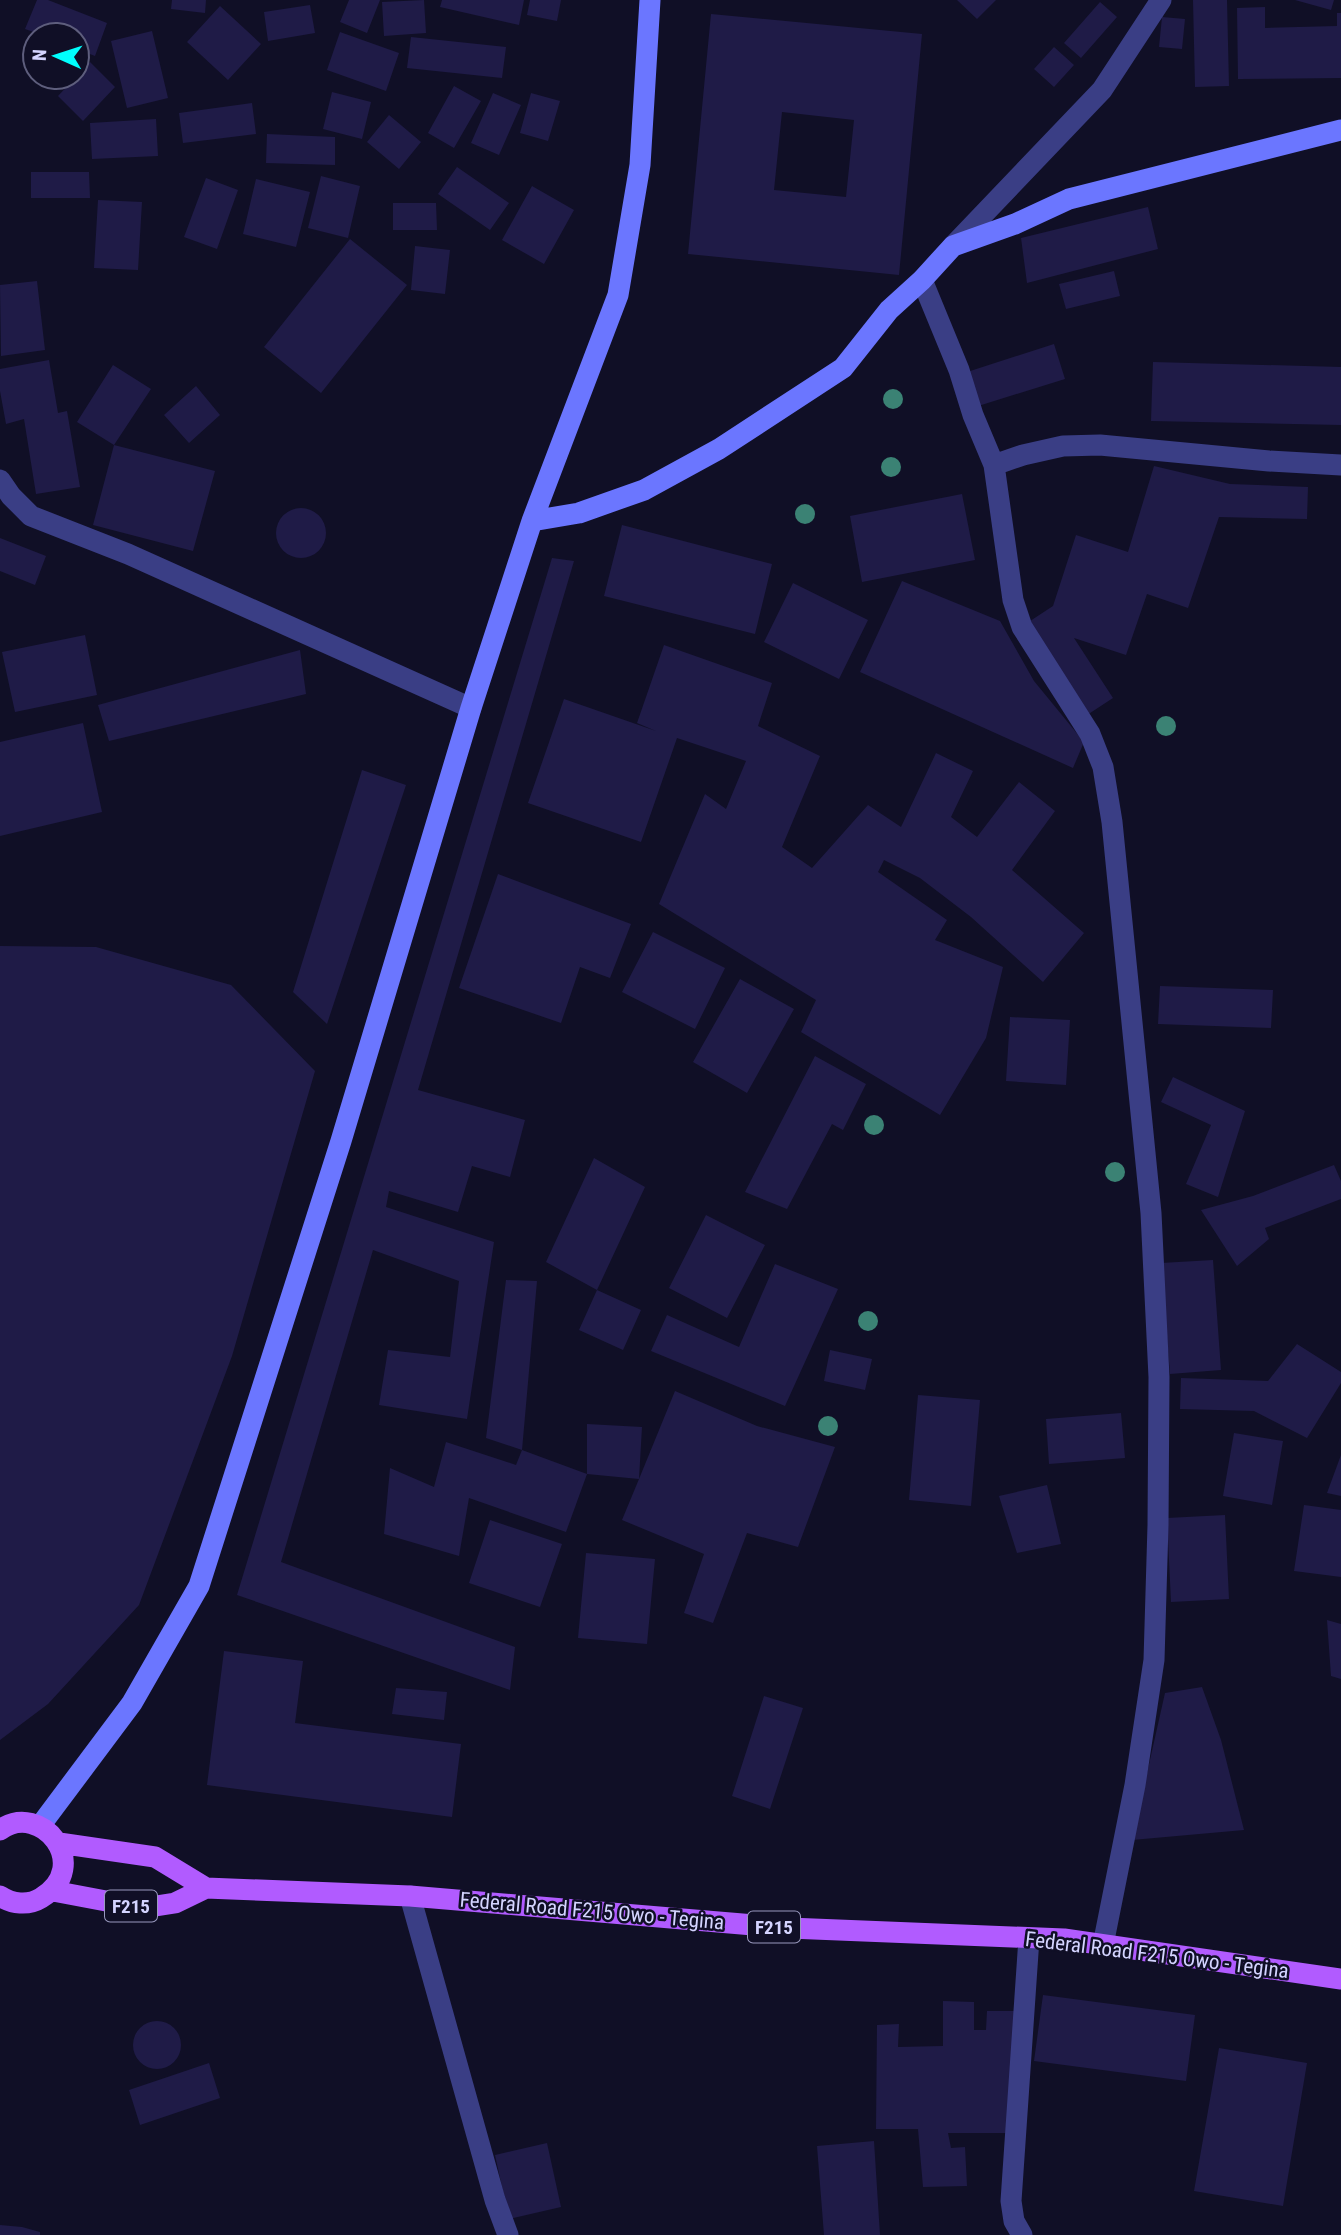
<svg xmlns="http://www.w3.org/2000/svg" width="1341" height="2235" font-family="'Roboto Condensed',sans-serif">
  <rect width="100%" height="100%" fill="#100f26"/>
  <!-- building -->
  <path fill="#1f1b47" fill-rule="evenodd" d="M37,0H48L107,23L95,56L77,49V35H42L25,29Z
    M172,0H206L205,13L171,9Z
    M349,0H380L367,33L340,22Z
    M424,0L426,33L384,36L382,2Z
    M442,0H524L519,25L440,7Z
    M530,0H561L557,21L527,15Z
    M957,0H996L977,19Z
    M1193,0H1227L1229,86L1195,87Z
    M1295,0H1334L1331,10Z
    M1100,2L1117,17L1081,58L1064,43Z
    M310,5L315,33L268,41L264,12Z
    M220,6L261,44L228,80L187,42Z
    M1265,7V28L1337,26V13H1341V78L1238,79L1237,8Z
    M711,14L922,34L899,275L688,254ZM782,112L854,120L846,197L774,190Z
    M1162,17L1185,19L1182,49L1159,47Z
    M152,31L168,98L127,108L111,41Z
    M340,32L399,53L386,91L327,70Z
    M411,37L506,47L502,78L407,68Z
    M1054,47L1074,65L1054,87L1034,69Z
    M90,62L115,87L83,121L58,96Z
    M454,86L481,101L454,148L428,133Z
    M332,92L371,102L362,139L323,129Z
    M493,93L521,105L499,155L471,143Z
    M531,93L560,101L548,141L520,133Z
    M252,103L256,134L183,143L179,113Z
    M389,115L421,142L399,169L367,142Z
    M156,119L158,156L92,159L90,123Z
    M267,134L335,137V165L266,163Z
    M457,167L509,203L490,230L438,194Z
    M31,172H89L90,198H31Z
    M321,176L360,186L348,238L308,228Z
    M206,178L238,190L217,249L184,237Z
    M256,179L310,192L296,247L243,234Z
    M532,186L574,210L544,264L502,240Z
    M98,200L142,202L138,270L94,268Z
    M393,203H436L437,230H393Z
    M1148,207L1158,249L1027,283L1021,238Z
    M350,239L407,285L321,393L264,347Z
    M415,246L450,250L445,294L411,290Z
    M1114,271L1120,296L1066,309L1059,284Z
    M37,281L45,350L1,356L0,285Z
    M1054,344L1065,379L975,407L964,373Z
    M49,360L58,413L67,411L80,487L36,494L24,419L6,424L0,391V369Z
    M1153,362L1341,367V425L1151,421Z
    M113,365L151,389L114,445L77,422Z
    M196,386L220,415L189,443L164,415Z
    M114,445L215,471L193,551L93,525Z
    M1154,466L1230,484L1308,487L1307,519L1219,517L1188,608L1147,594L1126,655L1074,638L1113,698L1084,717L1024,625L1053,606L1076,535L1128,552Z
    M962,494L975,560L862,582L850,516Z
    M276 533a25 25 0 1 1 50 0a25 25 0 1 1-50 0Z
    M622,525L772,564L755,634L604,596Z
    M0,538L46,556L35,585L0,571Z
    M552,558L574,561L418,1090L525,1120L510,1177L472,1166L458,1212L389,1191L386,1207L494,1242L467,1419L379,1405L388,1350L450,1357L459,1281L373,1250L281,1562L515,1647L510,1690L237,1595Z
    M902,581L1000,621L1034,681L1084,742L1073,768L860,672Z
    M793,583L868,620L839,679L764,642Z
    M85,635L97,695L15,712L2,652Z
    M664,645L772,683L758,726L820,756L782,847L812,868L868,805L901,827L936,753L973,771L951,817L977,837L1019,782L1055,811L1012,870L1084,933L1043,982L971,917L920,878L884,860L878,872L947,920L935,940L1003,967L986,1038L940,1115L801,1032L816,1000L659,904L705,794L726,809L746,761L677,738L641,842L528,803L564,699L656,731L637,723Z
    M300,650L306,694L109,741L98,705Z
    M83,723L102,812L0,836V742Z
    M362,770L406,785L327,1024L293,992Z
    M498,874L631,924L610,978L580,967L561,1023L459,988Z
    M653,932L725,968L695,1029L622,992Z
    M0,946L96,947L231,985L315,1071L232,1356L139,1605L48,1704L0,1740Z
    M740,979L794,1009L747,1093L693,1062Z
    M1160,986L1273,990L1271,1028L1158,1024Z
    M1010,1017L1070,1020L1066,1085L1006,1081Z
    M815,1056L866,1084L843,1130L832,1124L787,1209L745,1192Z
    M1173,1077L1245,1111L1218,1197L1186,1184L1211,1125L1161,1102Z
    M594,1158L645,1187L597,1290L546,1262Z
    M1334,1165L1341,1181V1199L1265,1228L1269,1239L1237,1266L1201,1210L1253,1196Z
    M706,1215L765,1245L727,1318L669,1288Z
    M1213,1260L1221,1370L1170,1374L1161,1263Z
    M775,1264L838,1289L785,1406L651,1351L667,1315L739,1347Z
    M506,1280L537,1281L522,1450L486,1438Z
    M597,1290L641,1310L623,1350L579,1330Z
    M1297,1344L1341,1372V1383L1307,1438L1254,1411L1180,1409L1181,1378L1268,1381Z
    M830,1350L872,1359L865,1390L824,1381Z
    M675,1391L757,1426L835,1447L798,1547L747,1533L713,1623L684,1613L704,1554L622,1520L639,1479L587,1474L566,1532L469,1498L459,1556L384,1534L390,1468L434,1487L446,1442L516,1465L522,1450L587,1474V1424L642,1427L639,1479Z
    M918,1395L980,1400L971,1506L909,1500Z
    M1121,1413L1125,1458L1049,1464L1046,1419Z
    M1234,1433L1283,1441L1272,1505L1223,1496Z
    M1341,1455V1496L1327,1493Z
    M1047,1485L1061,1544L1017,1553L999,1496Z
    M1304,1505L1341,1510V1577L1294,1571Z
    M1225,1515L1229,1599L1171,1602L1167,1518Z
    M490,1520L562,1544L540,1607L469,1583Z
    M586,1553L655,1559L647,1644L578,1638Z
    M1327,1620L1341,1624V1679L1331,1676Z
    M224,1651L303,1661L295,1723L461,1744L452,1817L207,1785Z
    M1202,1687L1221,1740L1244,1830L1132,1840L1165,1693Z
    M396,1688L447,1692L444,1720L392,1714Z
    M764,1696L803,1708L770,1809L732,1796Z
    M1043,1995L1195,2015L1186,2081L1034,2061Z
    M943,2001L974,2002V2030H986L987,2011H1016L1015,2133H948L951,2148L965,2147L967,2186L923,2187L918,2129H876L877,2025L899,2024L898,2047L943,2046Z
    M133 2045a24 24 0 1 1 48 0a24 24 0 1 1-48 0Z
    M1219,2048L1307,2063L1283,2206L1194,2191Z
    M209,2063L220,2098L140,2125L129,2090Z
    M874,2141L880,2235H824L817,2146Z
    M547,2143L561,2207L509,2219L495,2155Z
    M0,2225L22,2227L40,2232V2235H0Z"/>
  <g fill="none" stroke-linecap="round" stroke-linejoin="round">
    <!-- street -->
    <path stroke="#3a3e85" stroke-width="21" d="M953,246L1102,90L1161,0
      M922,280L959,370L973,415L994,465L1023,455L1063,446L1100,445L1269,461L1341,465
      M994,465L1013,600L1022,627L1090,734L1103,767L1112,822L1151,1213L1159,1377L1158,1525L1154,1660L1135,1785L1103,1945
      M0,480L11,496L31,516L128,554L471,708
      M410,1896L495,2200L508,2235
      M1022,2235L1014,2221L1011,2201L1029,1938"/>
    <!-- secondary -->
    <path stroke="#6b76ff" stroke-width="21" d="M532,521L579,513L644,490L719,449L843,368L889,310L922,280L953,246L1015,224L1069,199L1341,130
      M40,1826L132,1703L199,1586L341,1141L471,708L532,521L618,295L640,165L650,0"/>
    <!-- primary -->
    <path stroke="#b15bff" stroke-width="21" d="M0,1830C41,1800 94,1866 41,1898C28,1906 12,1904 0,1896
      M59,1843L155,1857L206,1888L410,1896L789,1928L1064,1939L1341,1979
      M53,1891L143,1908L175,1903L206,1888"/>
  </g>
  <!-- trees -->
  <g fill="#3b8274">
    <circle cx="893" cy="399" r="10"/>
    <circle cx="891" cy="467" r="10"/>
    <circle cx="805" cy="514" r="10"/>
    <circle cx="1166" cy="726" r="10"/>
    <circle cx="874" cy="1125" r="10"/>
    <circle cx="1115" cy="1172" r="10"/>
    <circle cx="868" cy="1321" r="10"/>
    <circle cx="828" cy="1426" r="10"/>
  </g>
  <g text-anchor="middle" stroke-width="5" stroke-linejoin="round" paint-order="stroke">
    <!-- shield labels -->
    <g fill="#100f26" stroke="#9999be" stroke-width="2">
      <rect x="105" y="1890.5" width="52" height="31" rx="5"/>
      <rect x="748" y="1911.5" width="52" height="31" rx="5"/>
    </g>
    <g font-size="19" font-weight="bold" fill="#d4d4ff">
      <text x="131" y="1913">F215</text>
      <text x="774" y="1934">F215</text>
    </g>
    <!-- street labels -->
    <g font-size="21" fill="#d4d4ff" stroke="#100f26">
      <text transform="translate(592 1911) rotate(5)" y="7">Federal Road F215 Owo - Tegina</text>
      <text transform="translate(1157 1955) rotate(7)" y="7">Federal Road F215 Owo - Tegina</text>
    </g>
  </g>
  <!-- north arrow -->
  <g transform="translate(56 56) rotate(273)"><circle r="33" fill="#100f26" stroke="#5e5e7d" stroke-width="2"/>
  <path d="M0-5L12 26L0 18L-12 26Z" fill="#00fffe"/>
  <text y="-10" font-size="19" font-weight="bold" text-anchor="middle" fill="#d4d4ff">N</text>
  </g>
</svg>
